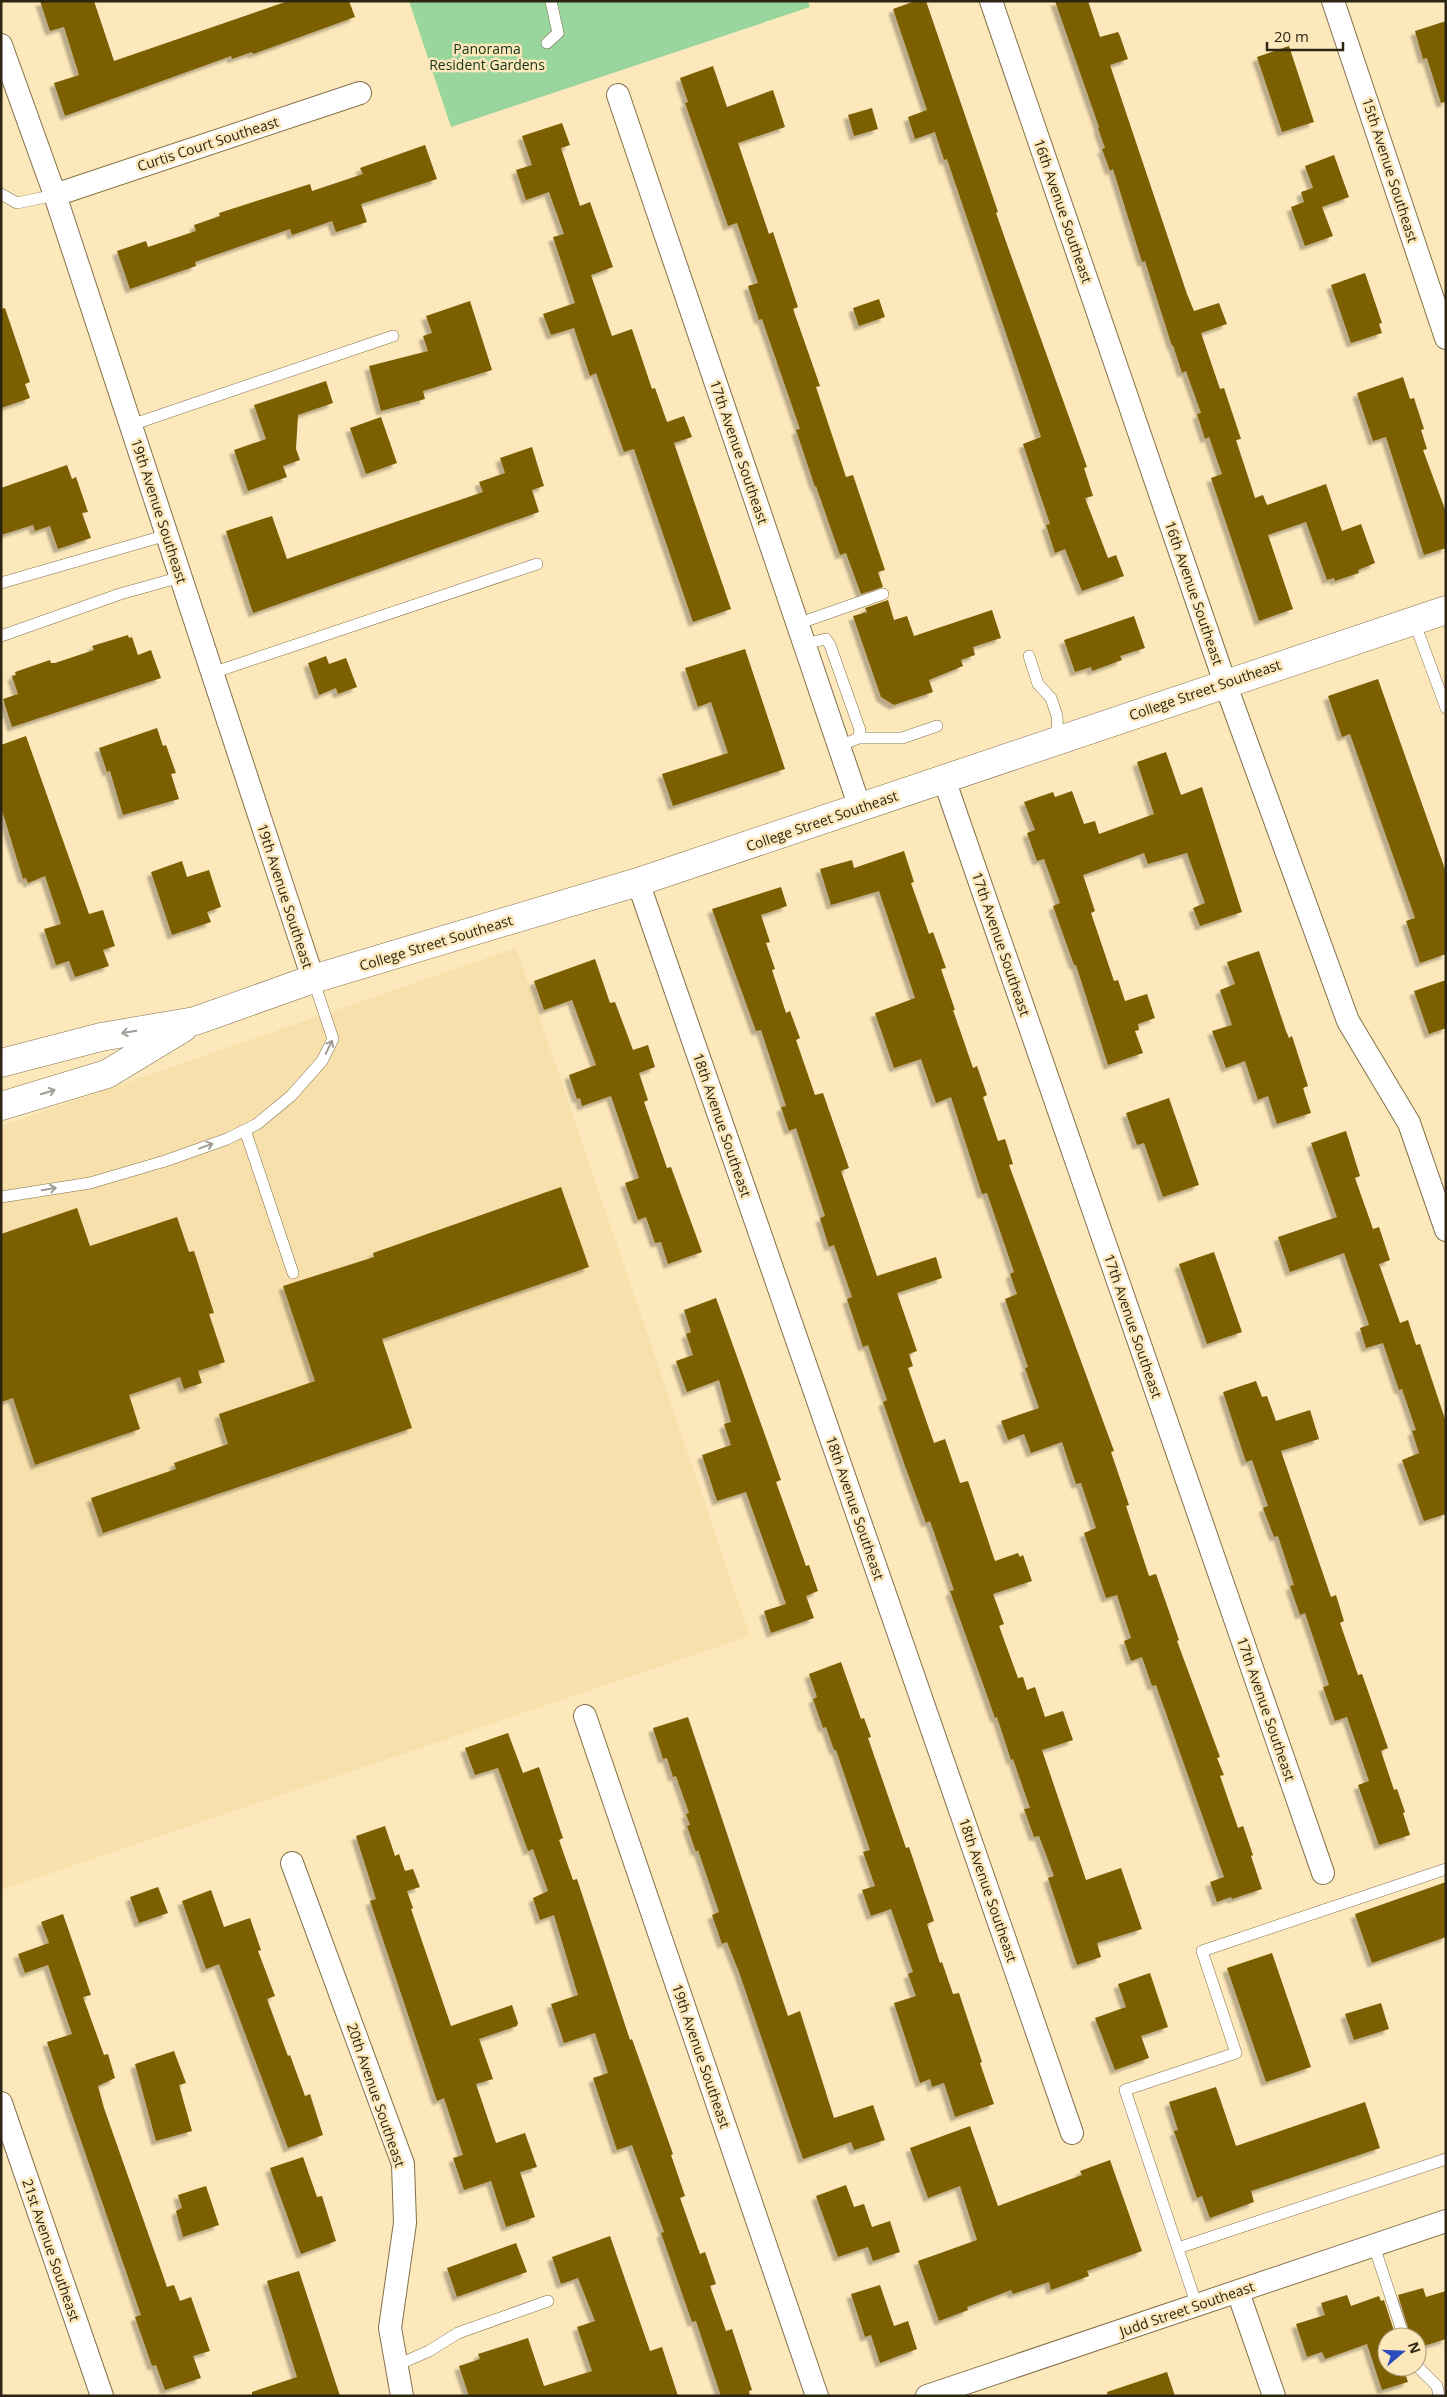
<svg xmlns="http://www.w3.org/2000/svg" width="1447" height="2397" font-family="'Open Sans',sans-serif">
  <defs>
    <filter id="shadow"><feDropShadow dx="-4.5" dy="4.5" stdDeviation="1" flood-color="#0004"/></filter>
  </defs>
  <rect width="100%" height="100%" fill="#fce8bb"/>
  <!-- built -->
  <path fill="#f7e0ab" d="M516,948L750,1636L1,1890V1126Z"/>
  <!-- green -->
  <path fill="#98d69d" d="M409,1H808L810,7L451,127Z"/>
  <!-- building -->
  <path fill="#7c5e00" filter="url(#shadow)" d="M40,1H94L114,61L288,1H349L355,17L253,54L252,52L232,59L231,56L65,116L54,83L79,75L64,27L50,31Z
    M915,1H926L998,212L996,213L1010,253L1087,467L1084,468L1093,496L1085,498L1108,558L1116,555L1124,576L1082,591L1065,549L1055,553L1046,525L1050,524L1023,444L1041,437L947,159L944,160L935,132L915,139L908,117L927,110L893,9Z
    M1055,1H1088L1100,37L1118,32L1120,36L1128,59L1110,65L1187,294L1194,311L1219,303L1227,324L1201,333L1220,389L1224,388L1241,439L1236,440L1255,498L1263,495L1267,505L1326,484L1342,531L1361,524L1375,563L1358,570L1359,573L1335,581L1334,578L1327,580L1306,522L1268,535L1293,609L1259,621L1211,478L1222,474L1209,437L1205,439L1197,414L1201,413L1186,371L1182,373L1173,345L1172,346L1145,261L1142,262L1113,169L1110,171L1102,149L1105,148L1098,128L1099,127Z
    M1446,21V102L1441,103L1427,58L1423,59L1415,31Z
    M1289,46L1314,122L1282,132L1257,57Z
    M713,66L727,107L773,90L785,127L738,143L769,234L773,232L798,307L793,309L820,386L816,387L846,477L853,475L885,570L878,572L883,587L861,594L846,553L840,555L816,486L815,487L796,430L800,429L762,319L759,320L748,286L758,283L737,223L728,226L685,103L688,102L680,78Z
    M872,108L878,129L854,136L848,115Z
    M562,123L570,145L561,148L580,206L590,202L613,267L591,275L612,336L632,329L652,389L655,388L667,422L684,416L692,437L674,443L731,609L693,622L634,449L624,452L596,373L590,376L574,328L551,335L543,314L575,303L553,237L564,234L549,192L526,200L516,170L532,165L522,136Z
    M425,145L437,179L361,204L367,222L336,232L332,221L292,235L290,229L195,262L196,266L130,289L117,251L146,241L148,247L196,231L194,225L220,216L219,213L310,184L312,191L363,174L360,168Z
    M1334,155L1349,197L1322,207L1333,236L1305,246L1291,207L1304,202L1301,192L1313,188L1305,166Z
    M1365,273L1382,323L1379,324L1382,333L1351,343L1331,285Z
    M879,299L885,317L859,326L853,308Z
    M470,301L492,370L423,391L425,399L381,411L369,366L428,351L423,336L432,333L426,316Z
    M5,308L30,382L25,384L30,398L1,408V309Z
    M1403,377L1410,399L1414,398L1424,429L1421,430L1427,449L1423,450L1446,512V548L1424,555L1386,437L1373,441L1357,393Z
    M326,381L333,403L298,415L296,449L300,460L283,466L287,477L248,491L234,450L266,439L254,405Z
    M381,417L397,463L366,474L350,428Z
    M532,447L544,486L532,490L539,512L253,613L226,531L272,516L287,559L483,492L479,482L505,473L500,458Z
    M67,465L72,479L76,477L88,512L82,513L91,538L58,549L50,526L35,531L33,525L1,535V488Z
    M888,600L894,620L907,616L914,636L992,610L1001,638L973,647L975,655L961,660L963,666L929,680L933,692L894,705L881,697L853,616L867,612L865,608Z
    M1134,616L1145,648L1120,656L1122,660L1092,671L1091,667L1075,672L1064,640Z
    M128,635L129,638L132,637L138,655L151,650L161,678L12,727L3,699L18,694L12,676L16,675L15,672L50,660L51,663H55L94,650L92,646Z
    M745,649L785,769L673,806L662,774L728,753L711,702L698,707L685,668Z
    M326,656L329,664L346,658L357,687L338,694L336,688L319,695L308,663Z
    M1378,679L1446,872V954L1420,963L1406,921L1415,918L1350,734L1342,737L1328,696Z
    M157,728L163,746L166,745L176,773L171,774L179,799L123,815L110,771L107,772L99,748Z
    M26,736L89,914L103,910L115,946L103,950L109,966L75,977L69,961L56,965L44,929L61,924L45,876L28,883L26,878L23,879L1,807V745Z
    M1166,752L1181,795L1202,787L1242,912L1200,926L1193,908L1205,903L1187,853L1148,864L1144,853L1083,875L1095,911L1091,913L1114,981L1118,980L1125,1001L1147,994L1155,1018L1138,1024L1139,1030L1135,1031L1143,1053L1108,1065L1076,965H1074L1053,906L1060,903L1044,859L1037,861L1027,833L1035,830L1024,802L1053,792L1055,797L1072,791L1084,824L1095,821L1099,834L1154,814L1137,762Z
    M904,851L914,882L911,883L929,934L933,932L946,968L941,969L955,1010H953L973,1068L977,1066L987,1095L983,1097L998,1141L1005,1139L1013,1164L1009,1165L1114,1451L1111,1452L1129,1505L1126,1506L1149,1576L1156,1574L1179,1640L1177,1641L1220,1757L1217,1758L1224,1775L1220,1776L1238,1828L1243,1826L1253,1855L1251,1856L1262,1889L1232,1899L1231,1897L1217,1902L1210,1882L1224,1877L1156,1685L1152,1686L1142,1657L1131,1661L1124,1641L1131,1638L1117,1595L1106,1598L1084,1533L1096,1528L1081,1483L1076,1484L1062,1442L1031,1453L1024,1434L1008,1440L1001,1421L1039,1408L1025,1368L1028,1367L1005,1299L1017,1294L1010,1274L1014,1272L987,1193L982,1194L951,1097L936,1103L921,1059L894,1068L875,1013L915,998L879,891L831,905L820,869L852,860L854,868Z
    M182,861L187,877L209,870L221,907L207,912L211,922L172,935L151,872Z
    M781,887L787,906L761,915L770,942L766,943L775,969L772,970L786,1013L790,1011L800,1038L796,1040L815,1095L823,1093L849,1168L841,1171L877,1276L936,1257L942,1278L897,1293L917,1351L909,1354L913,1366L908,1368L934,1443L945,1439L960,1483L968,1481L995,1561L1018,1553L1020,1557L1023,1555L1032,1581L993,1594L1004,1624L999,1626L1018,1678L1023,1677L1027,1690L1035,1687L1045,1717L1063,1711L1073,1740L1042,1750L1086,1880L1121,1868L1142,1929L1097,1943L1101,1957L1077,1965L1048,1878L1054,1876L1039,1836L1034,1837L1024,1809L1030,1808L1013,1759L1011,1760L997,1717L995,1718L950,1591L954,1590L930,1521L926,1523L905,1466L883,1402L887,1400L868,1345L863,1347L847,1299L852,1297L834,1245L829,1247L820,1218L825,1216L796,1128L789,1131L781,1107L786,1106L761,1030L756,1031L712,909Z
    M1259,951L1286,1031L1289,1038L1292,1036L1308,1086L1303,1088L1311,1113L1277,1124L1268,1096L1258,1100L1245,1061L1226,1068L1212,1031L1232,1025L1220,990L1235,984L1227,962Z
    M595,959L610,1003L615,1002L633,1050L648,1045L655,1067L639,1073L648,1100L644,1102L667,1168L671,1167L702,1252L668,1264L661,1242L655,1243L646,1217L638,1220L625,1183L639,1178L611,1096L582,1106L580,1098L577,1099L569,1075L596,1065L572,1000L544,1010L534,981Z
    M1446,980V1028L1429,1034L1414,991Z
    M1169,1098L1199,1185L1163,1197L1144,1143L1137,1145L1126,1113Z
    M1346,1131L1360,1176L1355,1178L1373,1229L1379,1227L1390,1260L1379,1264L1400,1323L1408,1320L1416,1345L1420,1344L1446,1422V1514L1424,1521L1402,1460L1419,1453L1412,1431L1416,1430L1402,1389L1399,1390L1383,1343L1366,1348L1360,1328L1369,1325L1344,1253L1290,1272L1278,1237L1337,1217L1311,1143Z
    M561,1187L589,1267L382,1339L412,1428L103,1533L91,1498L176,1469L174,1463L228,1444L219,1414L315,1381L283,1286L374,1257L373,1253Z
    M77,1208L90,1246L177,1217L189,1252L194,1251L214,1313L209,1314L225,1362L198,1371L202,1383L184,1389L180,1377L129,1395L140,1429L35,1465L13,1398L1,1402V1234Z
    M1214,1252L1242,1332L1207,1344L1179,1264Z
    M716,1298L781,1480L776,1482L806,1566L809,1565L818,1591L806,1596L814,1618L771,1633L764,1611L786,1604L746,1492L717,1501L702,1455L731,1445L724,1424L731,1422L719,1380L687,1392L676,1361L693,1355L686,1334L691,1332L684,1310Z
    M1256,1381L1262,1397L1267,1396L1276,1421L1310,1410L1319,1439L1281,1451L1331,1597L1336,1595L1344,1621L1340,1623L1358,1675L1362,1674L1388,1748L1381,1751L1394,1790L1397,1789L1405,1812L1403,1813L1410,1835L1379,1845L1358,1785L1369,1781L1347,1717L1335,1721L1323,1687L1329,1685L1305,1613L1300,1615L1290,1586L1294,1585L1278,1536L1274,1537L1263,1508L1268,1506L1252,1460L1246,1462L1223,1392Z
    M841,1662L861,1719L864,1718L871,1737L868,1738L906,1848L909,1847L934,1921L927,1924L940,1963L942,1962L953,1994L959,1993L982,2062L980,2063L994,2104L955,2117L944,2083L932,2087L930,2079L920,2083L894,2003L916,1996L908,1974L913,1972L891,1909L871,1916L862,1890L875,1886L863,1852L870,1850L836,1750H834L826,1727L823,1728L813,1699L817,1697L809,1674Z
    M688,1717L788,2016L800,2011L834,2118L873,2105L885,2140L854,2150L851,2142L803,2159L739,1972L727,1942L722,1944L712,1915L719,1912L698,1850L696,1852L687,1826L690,1825L686,1814L689,1813L676,1776L673,1777L667,1758L663,1759L653,1728Z
    M508,1733L523,1773L539,1767L563,1838L559,1840L573,1880L577,1879L630,2040L632,2039L673,2154L671,2155L685,2196L680,2198L700,2254L705,2252L716,2284L710,2286L726,2331L732,2329L752,2390L749,2391L750,2396H721L696,2321L692,2322L661,2233L664,2232L632,2145L617,2150L593,2078L608,2073L595,2033L564,2043L551,2004L578,1995L554,1915L540,1920L533,1898L548,1891L533,1849L528,1851L498,1768L475,1775L465,1748Z
    M385,1826L395,1856L399,1854L405,1871L413,1869L420,1887L407,1891L413,1908L411,1909L451,2026L512,2005L518,2023L517,2026L479,2039L493,2079L476,2084L496,2143L525,2133L537,2167L520,2172L535,2217L506,2227L491,2181L464,2190L453,2158L463,2155L444,2098L437,2101L370,1901L376,1899L356,1836Z
    M1446,1882V1937L1372,1963L1355,1914Z
    M158,1887L168,1913L139,1923L130,1897Z
    M211,1890L224,1927L250,1918L261,1950L258,1951L275,1996L267,1999L288,2056L290,2055L305,2096L310,2094L323,2135L288,2148L219,1964L206,1969L182,1901Z
    M63,1914L91,1995L83,1997L104,2055L108,2054L115,2078L98,2086L104,2108L167,2287L174,2285L180,2301L191,2297L210,2351L193,2356L201,2378L165,2390L156,2365L152,2366L135,2317L141,2315L47,2042L72,2034L48,1965L25,1973L18,1954L49,1943L41,1922Z
    M1272,1953L1311,2067L1266,2082L1227,1968Z
    M1150,1973L1168,2027L1141,2036L1149,2058L1115,2070L1095,2018L1126,2007L1118,1984Z
    M1381,2003L1389,2029L1354,2040L1345,2014Z
    M174,2051L186,2083L179,2085L192,2131L156,2141L135,2064Z
    M1216,2087L1236,2146L1365,2102L1380,2148L1251,2191L1254,2202L1210,2218L1202,2196L1197,2198L1174,2131L1178,2130L1169,2102Z
    M970,2126L998,2206L1082,2175L1080,2171L1110,2160L1142,2251L1087,2271L1089,2276L1051,2290L1049,2282L1013,2294L1011,2290L967,2307L968,2310L939,2321L918,2261L977,2240L960,2186L928,2198L910,2148Z
    M303,2157L317,2197L322,2196L336,2241L301,2254L270,2168Z
    M846,2185L854,2207L864,2204L872,2227L890,2221L900,2252L873,2261L868,2247L838,2257L816,2196Z
    M206,2186L219,2225L183,2237L176,2211L182,2208L178,2195Z
    M610,2236L650,2351L662,2347L678,2396H469L459,2366L480,2359L478,2354L528,2338L544,2386L592,2371L577,2327L595,2321L578,2278L561,2284L552,2257Z
    M516,2243L527,2272L457,2297L447,2268Z
    M299,2271L340,2396H252V2392L297,2377L267,2281Z
    M880,2285L894,2326L908,2321L917,2349L880,2363L871,2335L865,2337L851,2294Z
    M1423,2288L1426,2297L1446,2291V2339L1417,2348V2337H1411L1398,2295Z
    M1347,2295L1351,2306L1379,2296L1381,2301L1384,2300L1396,2337H1387V2367H1403L1408,2382L1382,2390L1367,2344L1325,2359L1322,2352L1307,2357L1296,2324L1325,2315L1321,2303Z
    M1167,2372L1175,2396H1108L1107,2392Z"/>
  <g fill="none" stroke-linecap="round" stroke-linejoin="round">
    <defs>
      <path id="lane" d="M547,43L558,33L551,1
        M1,194L17,203L55,195
        M131,425L393,336
        M1,583L167,535
        M1414,621L1446,708
        M797,624L883,594
        M1,636L120,594L181,577
        M804,644L826,639L830,645L860,730L859,738L839,746
        M1029,656L1038,684L1051,698L1057,716L1058,740
        M212,673L537,564
        M859,738H902L937,726
        M245,1130L293,1273
        M1,1197L90,1183L165,1161L227,1139L257,1124L291,1096L322,1061L333,1039L313,979
        M1374,2246L1404,2337
        M1178,2248L1446,2159
        M1197,2306L1125,2090L1236,2053L1202,1951L1446,1869
        M395,2366L429,2351L458,2333L548,2301
        M1417,2366L1437,2386L1439,2396"/>
      <path id="street" d="M991,1L1225,683L1348,1021L1409,1123L1446,1230
        M1333,1L1446,338
        M1,45L55,195L313,979
        M618,95L860,808
        M55,195L360,93
        M944,779L1323,1873
        M638,882L1072,2133
        M585,1716L817,2396
        M292,1863L403,2164L405,2223L390,2328L402,2396
        M1,2103L102,2396
        M1238,2292L1274,2396
        M927,2396L1446,2221"/>
      <path id="primary" d="M1,1063L101,1037L195,1021L313,979L638,882L1446,610
        M1,1106L107,1074L183,1028"/>
    </defs>
    <!-- lane casing -->
    <use href="#lane" stroke="#837148" stroke-width="12"/>
    <!-- street casing -->
    <use href="#street" stroke="#837148" stroke-width="24"/>
    <!-- primary casing -->
    <use href="#primary" stroke="#837148" stroke-width="29"/>
    <!-- lane -->
    <use href="#lane" stroke="#fff" stroke-width="11"/>
    <!-- street -->
    <use href="#street" stroke="#fff" stroke-width="22"/>
    <!-- primary -->
    <use href="#primary" stroke="#fff" stroke-width="28"/>
  </g>
  <!-- one-way arrows -->
  <defs><path id="oneway-shaft" d="M-6 0H5M1.5-3L5.5 0L1.5 3" fill="none" stroke-width="1.6" stroke-linecap="round" stroke-linejoin="round" transform="scale(1.25)"/></defs>
  <g stroke="#a09d95">
    <use href="#oneway-shaft" transform="translate(129 1032) rotate(170)"/>
    <use href="#oneway-shaft" transform="translate(329 1047) rotate(-64)"/>
    <use href="#oneway-shaft" transform="translate(48 1092) rotate(-17)"/>
    <use href="#oneway-shaft" transform="translate(206 1146) rotate(-20)"/>
    <use href="#oneway-shaft" transform="translate(49 1189) rotate(-9)"/>
  </g>
  <g text-anchor="middle" stroke-width="5" stroke-linejoin="round" paint-order="stroke">
    <!-- park labels -->
    <g font-size="14" fill="#133418" stroke="#fce8bb">
      <text x="487" y="54">Panorama<tspan x="487" dy="16">Resident Gardens</tspan></text>
    </g>
    <!-- street labels -->
    <g font-size="14" fill="#2c2513" stroke="#fce8bb">
      <text transform="translate(208 144) rotate(-18)" y="5">Curtis Court Southeast</text>
      <text transform="translate(1390 170) rotate(72)" y="5">15th Avenue Southeast</text>
      <text transform="translate(1063 211) rotate(71)" y="5">16th Avenue Southeast</text>
      <text transform="translate(739 452) rotate(71)" y="5">17th Avenue Southeast</text>
      <text transform="translate(159 511) rotate(72)" y="5">19th Avenue Southeast</text>
      <text transform="translate(1194 593) rotate(71)" y="5">16th Avenue Southeast</text>
      <text transform="translate(1205 690) rotate(-19)" y="5">College Street Southeast</text>
      <text transform="translate(822 821) rotate(-19)" y="5">College Street Southeast</text>
      <text transform="translate(285 896) rotate(72)" y="5">19th Avenue Southeast</text>
      <text transform="translate(436 943) rotate(-17)" y="5">College Street Southeast</text>
      <text transform="translate(1001 944) rotate(71)" y="5">17th Avenue Southeast</text>
      <text transform="translate(722 1125) rotate(71)" y="5">18th Avenue Southeast</text>
      <text transform="translate(1133 1326) rotate(71)" y="5">17th Avenue Southeast</text>
      <text transform="translate(855 1508) rotate(71)" y="5">18th Avenue Southeast</text>
      <text transform="translate(1266 1709) rotate(71)" y="5">17th Avenue Southeast</text>
      <text transform="translate(988 1890) rotate(71)" y="5">18th Avenue Southeast</text>
      <text transform="translate(701 2056) rotate(71)" y="5">19th Avenue Southeast</text>
      <text transform="translate(376 2095) rotate(71)" y="5">20th Avenue Southeast</text>
      <text transform="translate(51 2250) rotate(71)" y="5">21st Avenue Southeast</text>
      <text transform="translate(1187 2309) rotate(-19)" y="5">Judd Street Southeast</text>
    </g>
  </g>
  <!-- border -->
  <rect width="1447" height="2397" fill="none" stroke="#2c2513" stroke-width="5"/>
  <!-- north arrow -->
  <g transform="translate(1402 2352) rotate(71)"><circle r="24" fill="#fce8bb" stroke="#a99a78"/>
  <path d="M0-4L9 19L0 12L-9 19Z" fill="#2c4dbd"/>
  <text y="-8" font-size="14" font-weight="bold" text-anchor="middle" fill="#2c2513">N</text>
  </g>
  <!-- scale -->
  <path d="M1267 42v8h76v-8" fill="none" stroke="#2c2513" stroke-width="2.5"/>
  <text x="1274" y="42" font-size="15" fill="#2c2513" stroke="#fce8bb" stroke-width="4" paint-order="stroke">20 m</text>
</svg>
